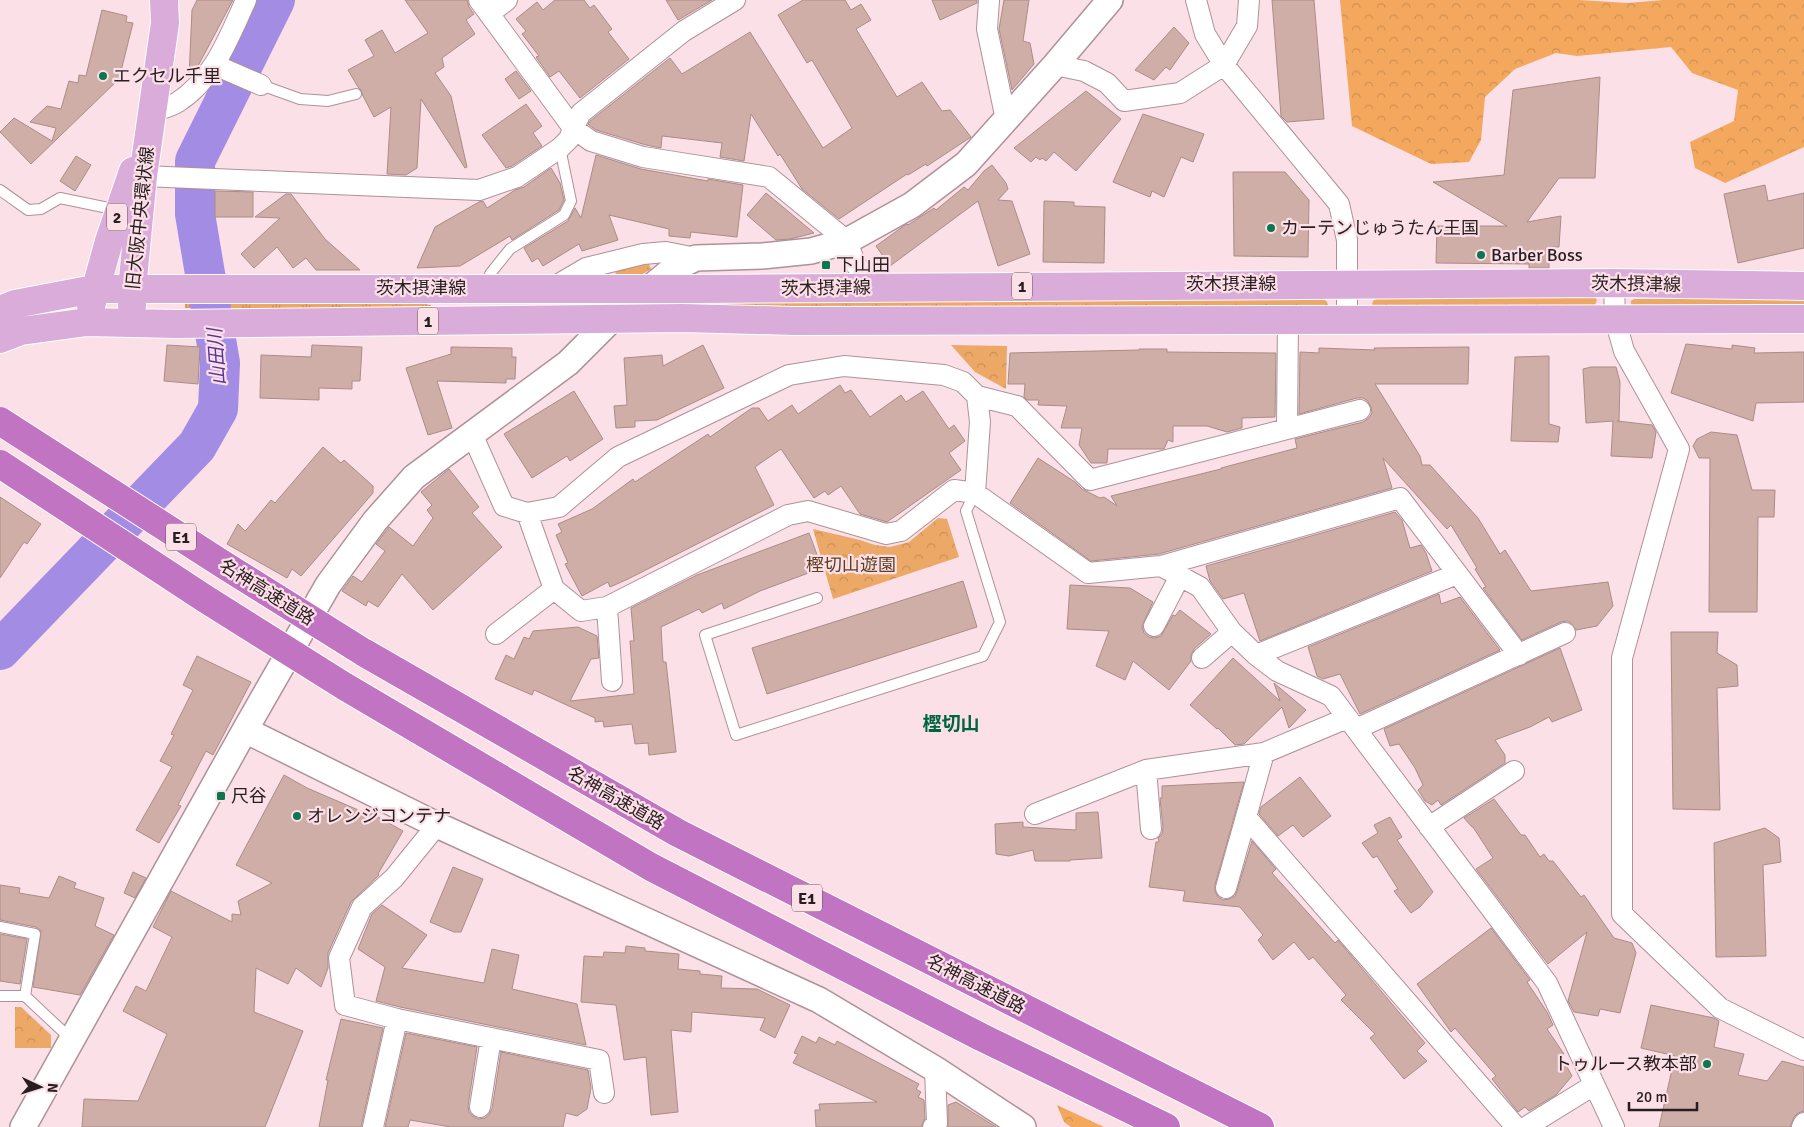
<svg xmlns="http://www.w3.org/2000/svg" width="1804" height="1127" font-family="Signika,'Noto Sans JP',sans-serif">
  <defs>
    <pattern id="grass-tufts" width="24" height="20" patternUnits="userSpaceOnUse" patternTransform="scale(1.25)"><rect width="24" height="20" fill="#eca866"/><path d="M3 7l-1-3M5 7V3M7 7l1-3M15 17l-1-3M17 17v-4M19 17l1-3" fill="none" stroke="#ca9058"/></pattern>
    <pattern id="forest-crowns" width="20" height="18" patternUnits="userSpaceOnUse" patternTransform="scale(1.25)"><rect width="20" height="18" fill="#f3a85e"/><path d="M2 6a3 3 0 1 1 6 0M12 15a3 3 0 1 1 6 0" fill="none" stroke="#d09051"/></pattern>
    <pattern id="park-crowns" width="20" height="18" patternUnits="userSpaceOnUse" patternTransform="scale(1.25)"><rect width="20" height="18" fill="#eca866"/><path d="M2 6a3 3 0 1 1 6 0M12 15a3 3 0 1 1 6 0" fill="none" stroke="#ca9058"/></pattern>
  </defs>
  <rect width="100%" height="100%" fill="#fbe0e7"/>
  <!-- grass -->
  <path fill="url(#grass-tufts)" d="M648,262L651,269L641,275H616L615,269Z
    M1595,297L1597,300L1595,305L1375,307L1372,304L1373,301L1376,299Z
    M1012,299L1325,300L1327,302L1328,305L1325,307H702L700,305L701,302Z
    M1634,299H1804V304L1803,305L1633,306L1631,305V301Z
    M185,301H407L431,305V309L185,308Z"/>
  <!-- forest -->
  <path fill="url(#forest-crowns)" d="M1340,0H1579L1628,3L1663,0H1804V147L1725,183L1695,168L1690,142L1734,121L1738,90L1692,73L1671,47L1577,56L1556,53L1515,69L1485,97L1481,140L1469,162L1431,164L1352,126Z
    M1057,1105L1104,1127H1071L1064,1122Z"/>
  <!-- park -->
  <path fill="url(#park-crowns)" d="M951,345L1007,346L1006,389L975,372Z
    M938,518L947,519L959,557L833,599L813,529L860,540L875,545L890,547L909,542Z
    M15,1007H21L51,1035V1048H15Z"/>
  <g fill="none" stroke-linecap="round" stroke-linejoin="round">
    <!-- river -->
    <path stroke="#a38ce3" stroke-width="40" d="M0,650L197,446L218,409L220,363L195,214V161L275,0"/>
  </g>
  <!-- building -->
  <path fill="#ceaea7" stroke="#ab8c86" d="M197,0H233L198,66L189,77L192,10Z
    M405,0H467L469,7L474,14L466,20L475,34L442,58L444,67L435,73L451,96L467,167L465,168L421,99L417,168L406,175L387,174L391,107L374,117L363,96L361,90L358,87L348,70L374,56L365,40L382,30L395,53L428,33Z
    M555,0H584L590,8L594,5L612,29L608,32L629,59L580,98L559,71L550,77L536,57L539,56L522,34L526,31L516,19L537,2L543,10Z
    M666,0H712L678,20Z
    M803,0H845L851,10L861,4L871,20L856,29L897,97L922,82L942,111L950,110L971,137L927,166L926,164L908,175L907,174L839,219L802,189L780,154L778,156L751,114L744,161L720,157L722,143L662,136L661,148L646,145L596,130L588,124L590,121L670,58L682,74L750,32L823,148L852,128L812,60L807,63L778,15Z
    M932,0H977V3L940,20Z
    M1004,0H1029L1023,41L1030,43L1034,64L1012,90L999,29Z
    M1272,0H1314L1324,119L1287,122L1281,116Z
    M102,10L127,16L126,22L133,23L119,79L31,164L0,132L14,118L52,141L56,128L30,122L47,106L61,109L69,81L78,83L79,75L86,76Z
    M1174,27L1189,43L1170,70L1166,67L1154,80L1135,70Z
    M516,71L531,91L519,99L505,79Z
    M1600,77L1595,178H1559L1527,222L1561,216L1559,247H1549V268H1529V264L1436,263L1437,226H1507L1433,182L1504,175L1513,90Z
    M1086,91L1121,119L1076,171L1054,152L1046,161L1042,158L1040,160L1036,157L1031,162L1014,148Z
    M526,104L542,126L533,133L542,146L512,166L506,168L482,135Z
    M1143,114L1204,134L1193,162L1181,157L1164,197L1152,191L1150,197L1113,182Z
    M596,155L641,169L708,181V179L743,185L737,237L691,232L690,238L669,236V229L609,215L618,240L582,251L579,244L543,266L538,258L532,262L524,248L568,221L575,208L581,218Z
    M76,156L91,165L75,191L60,181Z
    M992,165L1006,183L1008,189L998,200L1012,201L1030,254L998,266L978,201L890,266L876,246L905,225L907,224L908,225L934,208L936,210L964,187L968,190L984,171Z
    M551,168L560,183L564,200L559,210L512,240L510,236L460,266L417,268L435,227L479,202L483,201L487,208L515,190L524,187Z
    M1233,172H1285L1309,200L1308,257L1234,256Z
    M1765,185L1768,201L1804,193V248L1738,263L1724,194Z
    M215,191L253,192V217H215Z
    M766,193L783,207L814,233L790,239L776,240L747,215Z
    M286,194H291L325,239L360,270H316L306,258L293,268L277,247L254,268L241,254L280,218L255,217Z
    M1044,201L1074,202V206L1105,207L1104,263L1043,262Z
    M1686,344L1732,349V345L1755,348L1754,353L1804,352V402L1756,403L1753,421L1671,393Z
    M167,345L200,347L198,384L164,381Z
    M312,345L362,347L360,381H352V389L319,388V400L260,398L261,355L311,357Z
    M703,345L724,388L657,420L635,421V427L616,428L614,406L627,405L624,358L662,355L663,366Z
    M451,347L512,348V357H516L515,379H506V383L437,381L452,428L428,435L406,368L451,354Z
    M1469,347L1468,384H1375L1420,456L1422,465H1430L1478,518L1500,554L1505,550L1531,591L1608,582L1613,606L1597,626L1576,630L1571,623L1567,621L1561,622L1522,640L1483,588L1486,587L1475,569L1477,568L1451,525L1447,529L1383,458L1392,488L1159,554L1091,561L1010,503L1038,458L1075,482L1082,489L1100,498L1104,497L1117,506L1111,496L1221,469V468L1297,448L1295,439L1363,422L1369,418L1372,413L1371,407L1368,401L1363,398H1357L1299,414L1300,352L1319,353V348L1375,350L1374,348Z
    M1139,349H1167V352L1276,353L1275,417L1242,418V428L1227,432L1207,426H1173V442L1168,440L1164,449H1108L1107,463H1091L1079,445L1082,428H1061L1067,406L1038,405L1039,400H1027L1024,397L1025,384H1008L1010,353L1139,350Z
    M1549,356V424L1560,427L1558,442L1511,441L1515,357Z
    M1591,367H1616L1620,382L1619,421H1617L1652,425L1656,432L1652,458L1611,456L1613,421L1586,423L1583,369Z
    M840,385L845,393L851,390L870,417L901,395L906,402L923,391L949,429L954,425L965,441L949,453L961,470L887,522L860,514L841,486L828,495L825,491L814,498L781,449L755,467L774,505L628,579L610,587L608,582L582,596L565,564L568,563L556,535L562,532L558,524L592,509L633,479L635,482L708,434L710,437L752,408H759L768,421L792,405L798,414Z
    M574,391L603,439L570,461L567,456L532,478L504,434Z
    M1711,432L1737,435L1752,490H1775L1774,517H1758L1757,612H1709L1710,458H1699L1693,446L1697,439Z
    M323,447L341,463L344,460L373,486V493L301,576L292,569L287,578L227,544L238,524L245,531L247,529L271,500L275,503Z
    M449,469L479,507L472,513L502,547L433,610L402,574L378,607L368,601L366,606L342,591L353,576L362,582L385,551L376,544L389,527L413,546L433,518L427,510L432,505L421,492Z
    M0,497L41,524L27,544L24,542L0,578Z
    M1395,512L1402,520L1410,548L1421,545L1426,553L1432,571L1260,641L1244,593L1223,599L1210,581L1206,566Z
    M809,533L822,568L760,591L724,609L722,603L702,613L699,609L661,627L663,662H666L676,752L649,755L648,743L635,744L632,724L604,727L603,721L595,722V718L534,690L532,695L495,679L506,655L514,659L524,637L529,639L533,631L578,627L597,636L599,658L591,659L570,701L634,694L630,641H634L631,608L697,575Z
    M963,581L977,627L767,694L752,648Z
    M1070,585L1130,588L1153,602L1142,626L1144,633L1149,637L1155,638L1161,636L1173,615L1175,616L1180,610L1211,634L1194,649L1191,655V661L1169,690L1133,661L1125,680L1096,666L1109,631L1067,629Z
    M1439,594L1441,604L1460,597L1500,650L1360,714L1340,674L1323,679L1317,676L1308,647Z
    M1671,632H1718L1717,653L1737,665L1738,686L1717,688L1720,810L1673,809Z
    M1560,648L1582,710L1552,722L1549,717L1530,727L1495,740L1505,755V763L1441,805L1438,800L1432,805L1425,801L1418,790L1423,785L1415,768L1399,744L1390,746L1384,729Z
    M197,656L251,682L213,755L206,751L178,805L181,806L159,843L136,830L172,767L160,761L174,735L171,734L193,690L183,685Z
    M1233,658L1280,701L1274,683L1306,710L1289,728L1282,707L1244,744L1235,745L1218,728L1217,729L1190,705Z
    M284,775L307,788L370,815L371,813L403,831L378,874L379,875L351,902L328,953V968L321,987L296,968L288,984L256,968L254,1012L303,1031L265,1127H82L84,1099L138,1101L167,1034L123,1011L136,986L146,991L172,937L153,927L171,891L232,922V914L241,915L238,901L272,883L236,865Z
    M1300,777L1331,816L1303,837L1293,825L1278,836L1259,814L1261,807Z
    M1244,782L1215,885V891L1218,897L1223,900L1229,899L1235,896L1237,891L1252,841L1276,869L1272,873L1335,943L1338,940L1425,1043L1417,1051L1427,1061L1404,1079L1370,1038L1375,1034L1341,1000L1346,995L1313,957L1309,960L1294,942L1273,960L1258,940L1263,935L1240,907L1183,901L1185,891L1149,887L1156,842H1159L1158,838L1162,834L1163,828L1160,798H1162V786Z
    M1494,799L1521,835H1525L1540,857L1544,854L1549,861H1553L1581,897L1584,895L1614,938L1632,943L1636,953L1620,1013L1600,1009L1598,1016L1574,1012L1568,1001L1587,932L1548,964L1476,869L1493,858L1473,827H1472L1464,818Z
    M1098,812L1102,858L1070,860V861H1035L1033,850L1009,856L996,854L995,824L1023,822V827L1076,830V813Z
    M1390,817L1402,837L1397,840L1433,892L1420,907L1411,913L1394,891L1398,889L1377,856L1373,858L1362,843L1378,833L1374,825Z
    M1765,828L1779,838L1781,862L1763,865L1766,956L1716,957L1714,843Z
    M453,867L483,879L461,932H454L430,922Z
    M133,872L146,878L135,898L124,893Z
    M59,876L76,883L74,888L104,898L95,926L114,935L80,995L33,987L41,931L36,927L0,920V885L20,888L19,893L49,898Z
    M382,905L427,935L402,968L484,983L492,949L519,955L512,989L577,1004L586,1045L400,1007L376,1001L385,967L358,949L372,914Z
    M1491,928L1530,980L1527,982L1547,1012L1553,1025L1547,1029L1564,1054L1561,1056L1572,1076L1556,1095L1529,1111L1525,1107L1518,1112L1492,1079L1496,1076L1455,1028L1451,1032L1417,984Z
    M0,934L27,939L20,984L0,981Z
    M626,946L645,948V951L679,954L678,969L700,971V974L722,976L721,988L757,989L790,1005L775,1038L760,1030L765,1018L692,1012L691,1032L671,1030L678,1112L651,1115L646,1057L624,1060L616,1005L581,1002L584,956L603,957L604,952L625,953Z
    M1651,1005L1714,1018L1719,1021L1714,1047L1744,1054L1738,1075L1767,1081L1782,1061L1804,1067V1111L1798,1113L1794,1117L1790,1127H1659L1675,1056L1641,1048Z
    M341,1019L383,1028L361,1127H319L328,1080H326Z
    M406,1033L477,1047L468,1106L469,1112L472,1116L478,1119L485,1118L489,1115L492,1109L501,1052L588,1070L591,1088L587,1109L577,1116L566,1113L563,1127H451L410,1120L408,1127H385Z
    M802,1036L816,1043L819,1037L835,1045L837,1041L919,1084L916,1089L921,1092L918,1097L924,1100L925,1118L921,1127H816L815,1110H820L819,1104L877,1102L793,1063L798,1054L794,1053Z
    M956,1102L996,1127H948V1105Z"/>
  <g fill="none" stroke-linecap="round" stroke-linejoin="round">
    <defs>
      <path id="service" d="M261,85L300,99L328,101L356,94
        M0,190L28,210L41,209L60,198L118,210
        M490,274L510,249L564,215L571,201L560,148
        M817,598L705,635L736,735L983,656L1000,622L966,511L975,493
        M0,927L35,934L25,996
        M0,996H25L71,1039"/>
      <path id="minor" d="M479,0L573,128L591,141L643,157L769,177L847,241L855,263L870,288
        M989,0L987,29L1006,120
        M1196,0L1205,34L1224,65L1339,204L1347,240V318
        M489,14L507,0
        M215,65L261,85
        M1055,65L1084,71L1107,83L1124,101L1180,93L1224,65L1247,26L1249,0
        M152,112C161,109 170,107 178,102C214,79 229,37 246,0
        M143,176L479,190L517,177L560,148L569,139L573,128L581,113L684,31L735,0
        M1614,283L1615,319L1624,351L1679,449L1622,658V914L1720,1008L1804,1050
        M552,288L586,268L643,254L666,252L696,258
        M977,396L1017,406L1090,480L1360,410
        M1287,429L1288,319
        M472,434L504,506L527,513L559,507L618,457L789,375L844,366L944,375L963,382L977,396L980,422L975,493L1088,573L1161,566L1200,587L1232,632L1256,655L1277,671L1331,696L1547,983L1614,1127
        M527,513L554,589L581,611L607,607L788,515L808,511L886,534L901,531L954,490L975,493
        M1161,566L1400,498L1519,655
        M607,607L612,681
        M1154,626L1180,576
        M496,634L554,589
        M1256,655L1457,574
        M1202,658L1232,632
        M1356,729L1565,633
        M1146,770L1151,829
        M1035,814L1146,770L1264,753L1347,718
        M1247,818L1516,1127
        M1429,827L1514,771
        M1226,888L1264,753
        M397,1019L599,1060L604,1093
        M480,1107L491,1038
        M373,1127L397,1019L345,1005L339,958L362,907L394,878L437,825
        M933,1127L937,1123L935,1069
        M1526,1127L1594,1085
        M1802,1127L1804,1123"/>
      <path id="tertiary" d="M245,730L437,825L819,1000L935,1069L1023,1127
        M23,1127L245,730L328,585L375,521L414,477L568,363L613,318L673,269L696,258L762,256L811,251L847,241L912,205L966,164L1055,65L1110,0"/>
      <path id="primary" d="M91,306L109,241L133,171
        M132,306V289L143,176L165,23L164,0
        M0,310L15,304L94,289H698L1614,283L1804,286
        M0,339L21,331L87,322L176,324L683,318L795,321L1804,319"/>
      <path id="motorway" d="M363,652L678,833L1260,1127
        M344,686L651,867L981,1037L1166,1127"/>
    </defs>
    <!-- service casing -->
    <use href="#service" stroke="#af9199" stroke-width="12"/>
    <!-- minor casing -->
    <use href="#minor" stroke="#af9199" stroke-width="22"/>
    <!-- tertiary casing -->
    <use href="#tertiary" stroke="#af9199" stroke-width="28"/>
    <!-- primary casing -->
    <use href="#primary" stroke="#fff" stroke-width="30"/>
    <!-- motorway casing -->
    <use href="#motorway" stroke="#fff" stroke-width="30"/>
    <!-- service -->
    <use href="#service" stroke="#fff" stroke-width="10"/>
    <!-- minor -->
    <use href="#minor" stroke="#fff" stroke-width="20"/>
    <!-- tertiary -->
    <use href="#tertiary" stroke="#fff" stroke-width="25"/>
    <!-- primary -->
    <use href="#primary" stroke="#daacda" stroke-width="28"/>
    <!-- motorway -->
    <use href="#motorway" stroke="#c174c1" stroke-width="28"/>
    <defs>
      <path id="motorway-bridge" d="M0,421L224,565L363,652
        M0,464L204,598L344,686"/>
    </defs>
    <!-- motorway-bridge casing -->
    <use href="#motorway-bridge" stroke="#fff" stroke-width="30" stroke-linecap="butt"/>
    <!-- motorway-bridge -->
    <use href="#motorway-bridge" stroke="#c174c1" stroke-width="28"/>
  </g>
  <!-- markers -->
  <g fill="#0c764f" stroke="#fbe0e7" stroke-width="2">
    <circle cx="103" cy="76" r="5"/>
    <circle cx="1271" cy="228" r="5"/>
    <circle cx="1481" cy="255" r="5"/>
    <rect x="821" y="260" width="10" height="10" rx="2.5"/>
    <rect x="216" y="791" width="10" height="10" rx="2.5"/>
    <circle cx="297" cy="816" r="5"/>
    <circle cx="1707" cy="1064" r="5"/>
  </g>
  <g text-anchor="middle" stroke-width="4.5" stroke-linejoin="round" paint-order="stroke">
    <!-- shield labels -->
    <g fill="#fbe0e7" stroke="#67585c" stroke-width="1">
      <rect x="107" y="203.5" width="20" height="27" rx="4"/>
      <rect x="1012" y="272.5" width="20" height="27" rx="4"/>
      <rect x="418" y="307.5" width="20" height="27" rx="4"/>
      <rect x="166" y="523.5" width="30" height="27" rx="4"/>
      <rect x="792" y="884.5" width="30" height="27" rx="4"/>
    </g>
    <g font-size="16" font-weight="bold" fill="#281d20">
      <text x="117" y="223">2</text>
      <text x="1022" y="292">1</text>
      <text x="428" y="327">1</text>
      <text x="181" y="543">E1</text>
      <text x="807" y="904">E1</text>
    </g>
    <!-- poi labels -->
    <g font-size="18" fill="#281d20" stroke="#fbe0e7" text-anchor="start">
      <text x="113" y="82">エクセル千里</text>
      <text x="1281" y="234">カーテンじゅうたん王国</text>
      <text x="1491" y="261">Barber Boss</text>
      <text x="836" y="271">下山田</text>
      <text x="231" y="802">尺谷</text>
      <text x="307" y="822">オレンジコンテナ</text>
      <text x="1697" y="1070" text-anchor="end">トゥルース教本部</text>
    </g>
    <!-- street labels -->
    <g font-size="18" fill="#281d20" stroke="#fbe0e7">
      <text transform="translate(140 218) rotate(-84)" y="6">旧大阪中央環状線</text>
      <text x="1231" y="290">茨木摂津線</text>
      <text transform="translate(1636 284) rotate(1)" y="6">茨木摂津線</text>
      <text x="421" y="294">茨木摂津線</text>
      <text transform="translate(826 288) rotate(-1)" y="6">茨木摂津線</text>
      <text transform="translate(267 592) rotate(32)" y="6">名神高速道路</text>
      <text transform="translate(616 798) rotate(30)" y="6">名神高速道路</text>
      <text transform="translate(976 984) rotate(27)" y="6">名神高速道路</text>
    </g>
    <!-- park labels -->
    <g font-size="18" fill="#5e3f20" stroke="#fbe0e7">
      <text x="851" y="571">樫切山遊園</text>
    </g>
    <!-- water labels -->
    <g font-size="19" font-style="italic" fill="#573499" stroke="#fbe0e7">
      <text transform="translate(216 357) rotate(-94)" y="7">山田川</text>
    </g>
    <!-- neighbourhood labels -->
    <g font-size="19" font-weight="bold" fill="#006441" stroke="#fbe0e7">
      <text x="951" y="730">樫切山</text>
    </g>
  </g>
  <!-- north arrow -->
  <g transform="translate(40 1087) rotate(94)" stroke="#fbe0e7" stroke-width="4" paint-order="stroke">
  <path d="M0-4L9 19L0 12L-9 19Z" fill="#281d20"/>
  <text y="-8" font-size="14" font-weight="bold" text-anchor="middle" fill="#281d20">N</text>
  </g>
  <!-- scale -->
  <path d="M1629 1102v8h68v-8" fill="none" stroke="#281d20" stroke-width="2.5"/>
  <text x="1636" y="1102" font-size="15" fill="#281d20" stroke="#fbe0e7" stroke-width="4" paint-order="stroke">20 m</text>
</svg>
